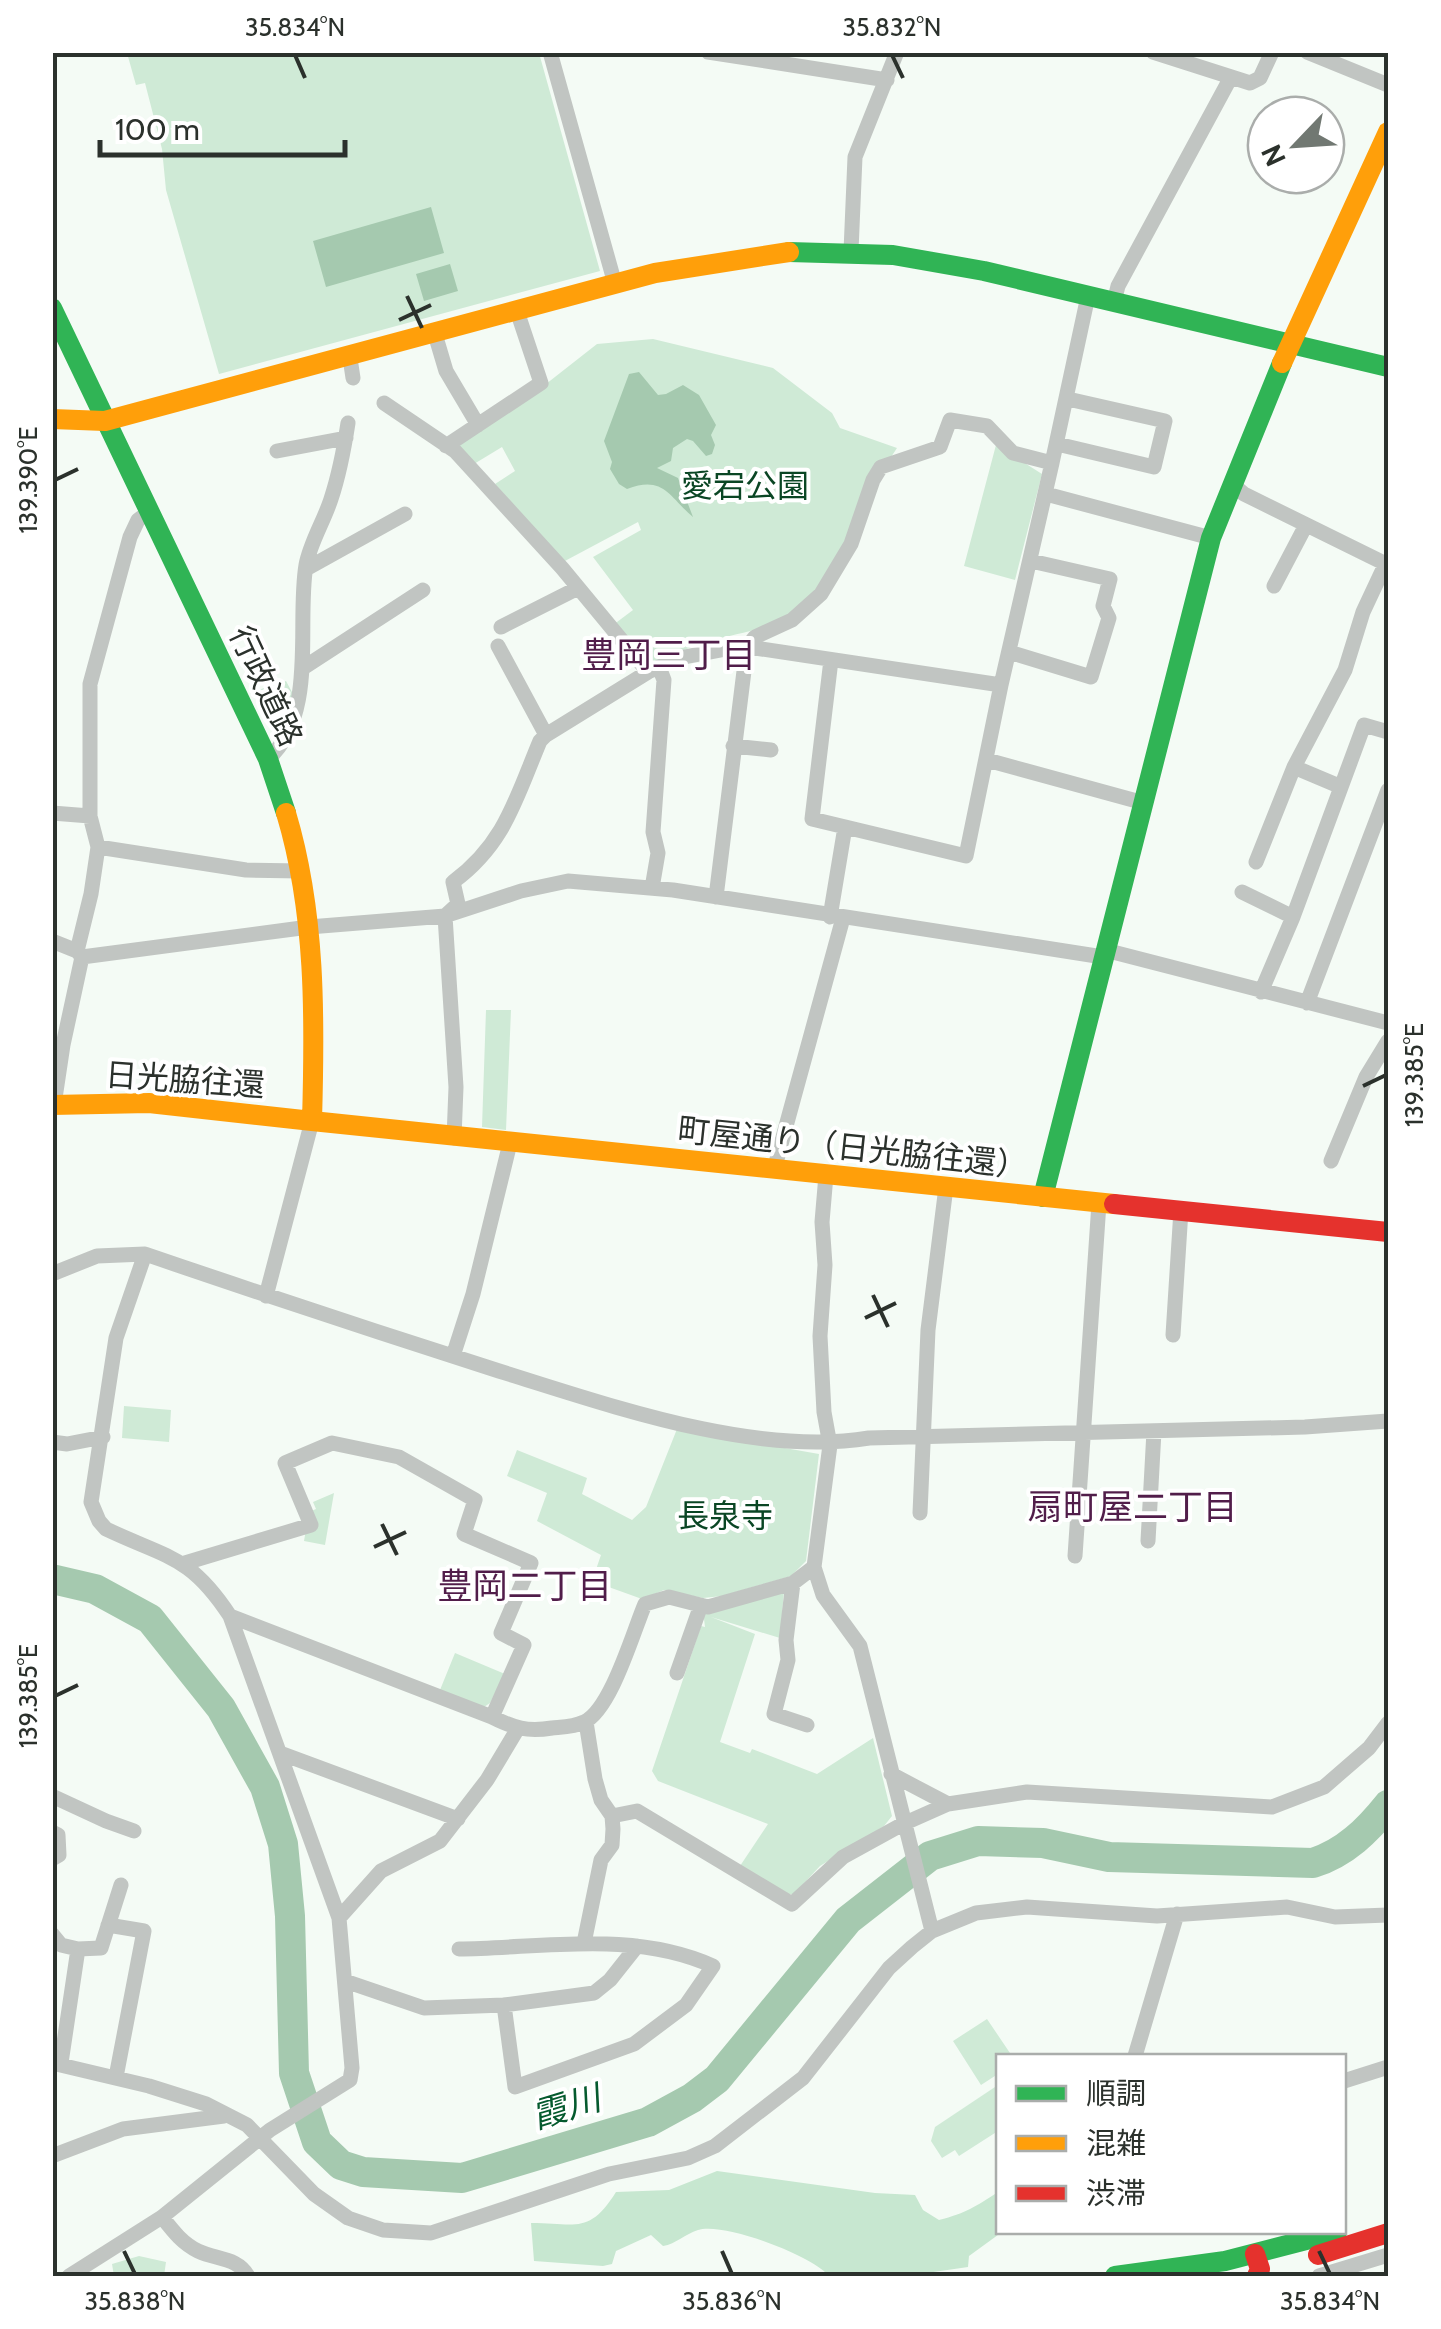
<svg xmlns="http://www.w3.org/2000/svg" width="1441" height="2329" font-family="Cabin,'Noto Sans JP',sans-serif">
  <rect width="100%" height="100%" fill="#f4fbf5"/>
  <!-- green -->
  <path fill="#cfead6" d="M127,53H539L600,271L219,374L166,190L162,149L145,83L136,85Z
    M653,339L773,368L832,413L840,428L897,448C864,495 833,592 784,619C762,631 733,634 710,641C690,646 672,655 653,665L645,663L613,625L633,610L593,557L641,530L638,522L563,562L495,484L515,471L502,447L474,464L459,448V442L546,384L597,344Z
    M996,445L1042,474L1015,580L964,566Z
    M286,681L293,694L281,734L276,736L255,691Z
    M486,1010H511L506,1130L482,1127Z
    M124,1406L171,1410L169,1442L122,1438Z
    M677,1429L819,1454L806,1561L791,1576L722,1596L703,1598L664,1590L642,1599L592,1581L601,1555L537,1521L547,1493L507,1476L517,1450L587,1478L582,1494L632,1520L646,1507Z
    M334,1493L325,1545L304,1541L309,1512L316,1509L313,1502Z
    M784,1591L780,1638L711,1617L755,1634L720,1742L750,1753L752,1749L817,1774L873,1738L892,1816L884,1826L820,1866L794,1894H789L740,1866L768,1824L658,1781L652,1771L701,1626L705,1627L703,1611Z
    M455,1653L505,1674L490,1703L484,1707L440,1690Z
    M987,2019L1012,2056H998V2074L981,2085L953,2041Z
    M998,2085V2131L959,2156L955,2150L942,2158L931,2141L935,2127Z
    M139,2256L166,2262L164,2276H114L112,2264Z"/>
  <!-- forest -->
  <path fill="#c7e7d0" d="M717,2171L875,2193L915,2195L923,2210L939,2220C966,2213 975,2207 998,2192V2232H1002L969,2256L968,2267L906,2276L828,2275C810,2255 724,2222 698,2230C685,2234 676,2244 663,2246L651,2235L616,2251L612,2264L603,2266L534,2261L531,2223C576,2223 589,2235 616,2192L669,2190Z"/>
  <!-- water -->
  <path fill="#a5c9af" d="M431,207L444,253L326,287L313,241Z
    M450,264L458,291L424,301L416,274Z
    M639,372L658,395L666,394L683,385L699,395L716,425L711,435L715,445L712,454L706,456L693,441L687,439L673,448L671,461L657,468L678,478L693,517C669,497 664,475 627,489L619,484L610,469L612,462L604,441L629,374Z"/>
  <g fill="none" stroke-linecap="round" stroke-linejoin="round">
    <!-- river -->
    <path stroke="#a5c9af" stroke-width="30" d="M52,1579L95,1589L150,1619L221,1708L265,1787L283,1844L290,1916L294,2073L317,2142L341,2165L363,2172L462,2178L648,2122L692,2098L717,2079L848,1920L930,1856L978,1841L1043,1843L1109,1857L1313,1863C1345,1853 1368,1830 1388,1805"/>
    <!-- street -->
    <path stroke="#c1c5c2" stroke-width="15" d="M550,52L615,284
      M708,52L887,80
      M1153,52L1250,83L1260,78L1272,52
      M1307,52L1388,85
      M851,251L855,157L897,52
      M1114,302L1118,286L1231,77
      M435,334L446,371L478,425
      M350,358L353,378
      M384,403L455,451L562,568L648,672
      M1057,444L1154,467L1165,421L1068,399
      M446,446L541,383L517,311
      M277,451L346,438
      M1231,483L1244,494L1388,565
      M1046,494L1211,538
      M306,569L405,514
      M1274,586L1306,525
      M501,627L578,588
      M498,646L546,735
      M1009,652L1091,677L1109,618L1103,606L1110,579L1031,561
      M303,668L423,590
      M1001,685L1052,463
      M733,746L771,750
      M268,759C318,715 296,624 306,565C310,543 324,521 331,499C339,475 344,449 348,423
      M987,760L1144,803
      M1294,767L1339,786
      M52,813L90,816
      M98,847L246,870L301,871
      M1256,862L1294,767L1345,670L1363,612L1385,565
      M652,888L658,853L653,832L664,680L659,667
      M1242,892L1293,917
      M716,897L747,647L755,637L792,620L821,594L851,544L873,480L881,467L940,447L950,420L987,426L1013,453L1052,463L1088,296
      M445,916L458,904L453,882C505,844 516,798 540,741L546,735L648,672L679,658L742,646L1001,685L966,856L812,819L831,660
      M445,916L456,1087L454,1138
      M830,917L845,827
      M52,941L77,951
      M1105,950L1388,1023
      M82,957L309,927L445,916L521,891L568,881L673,890L1103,957
      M1261,992L1293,917L1364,725L1388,732
      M1307,1003L1388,790
      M54,1105L63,1045L82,957L77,951L91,894L98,847L90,816V684L130,537L138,520L149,512
      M1331,1161L1366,1077L1388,1041
      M774,1170L843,918
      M826,1175L822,1222L825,1265L820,1336L824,1412L830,1445L814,1567L823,1595L860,1646L932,1931
      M52,1274L97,1256L145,1254C262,1294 380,1333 499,1371C609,1405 754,1457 869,1438L1305,1427L1388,1421
      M266,1296L312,1121
      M1173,1335L1181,1210
      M453,1356L473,1294L510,1143
      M52,1442L67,1444L103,1437
      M920,1513L928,1330L946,1187
      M1148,1541L1154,1431
      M1075,1556L1099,1203
      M185,1563L311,1525L285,1463L332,1443L399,1457L475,1500L464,1534L531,1563L501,1633L524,1645L492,1717
      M793,1583L786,1640L788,1660L774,1714L807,1725
      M230,1616L492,1717C514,1728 527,1732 552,1728C562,1727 574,1727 584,1722C611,1710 633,1632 645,1604L669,1597L708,1607L793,1583L814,1567
      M677,1673L701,1605
      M280,1753L458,1819
      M891,1774L948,1804
      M52,1796L106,1821L134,1831
      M612,1816L637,1811L792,1904L843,1857L903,1824L948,1804L1027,1792L1272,1807L1324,1787L1369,1748L1388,1723
      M52,1832L58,1835L59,1855L52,1859
      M339,1918L381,1871L440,1841L487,1780L517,1730
      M108,1925L144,1931L116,2077
      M52,1934L61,1945L78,1949L61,2063
      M584,1943L601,1860L612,1845L613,1829L612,1816L601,1800L595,1779L586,1722
      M78,1949L101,1948L121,1885
      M459,1949C544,1948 633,1930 713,1966L686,2005L634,2044L515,2087L504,2005
      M345,1981L424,2008L504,2005L594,1993L610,1980L637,1946
      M1135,2056L1177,1914
      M52,2063L149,2086L206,2104L247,2125L314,2194L348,2218L383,2230L431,2233L609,2174L688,2158L715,2146L803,2078L889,1968L912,1947L932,1931L976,1913L1027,1907L1157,1916L1287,1907L1335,1917L1388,1915
      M1344,2081L1388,2067
      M52,2156L123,2129L224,2116
      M162,2217C173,2231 182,2243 198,2251C217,2260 237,2257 248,2276
      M69,2276L162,2217L270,2130L350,2080L352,2068L339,1918L230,1616C190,1555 167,1558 106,1529L99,1521L91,1502L116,1338L145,1254
      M1319,2276L1388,2255"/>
    <!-- fast -->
    <path stroke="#30b455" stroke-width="20" d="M789,252L893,255L984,271L1388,367
      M52,308L268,759L286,813
      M1043,1197L1211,538L1282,363
      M1115,2276L1225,2261L1337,2232"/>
    <!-- slow -->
    <path stroke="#ff9f0a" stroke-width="20" d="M1282,363L1388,132
      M52,419L105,421L655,273L789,252
      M52,1105L149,1103L312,1121C315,1018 316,913 286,813
      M312,1121L1114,1204"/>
    <!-- jam -->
    <path stroke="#e5322d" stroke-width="20" d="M1114,1204L1388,1232
      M1255,2254L1260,2269L1257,2276
      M1318,2255L1388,2233"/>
  </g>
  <!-- ticks -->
  <path fill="none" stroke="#2b312c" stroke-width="4" d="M295,55L305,78M892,55L903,78M407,296L422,328M399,320L431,305M55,480L78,469M1363,1086L1386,1075M873,1295L888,1327M865,1318L896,1303M382,1524L397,1555M374,1547L406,1532M55,1696L78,1685M124,2251L135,2274M722,2251L732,2274M1319,2251L1330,2274"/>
  <g text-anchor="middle" stroke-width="8" stroke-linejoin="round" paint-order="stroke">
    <!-- park labels -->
    <g font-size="32" fill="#0a4624" stroke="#fff">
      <text x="745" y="497">愛宕公園</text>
      <text x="725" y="1527">長泉寺</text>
    </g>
    <!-- street labels -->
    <g font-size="32" fill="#2b312c" stroke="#fff">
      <text transform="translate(266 686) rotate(65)" y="11">行政道路</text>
      <text transform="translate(185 1080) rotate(4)" y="11">日光脇往還</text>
      <text transform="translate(853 1148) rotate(6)" y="11">町屋通り（日光脇往還）</text>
    </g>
    <!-- neighbourhood labels -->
    <g font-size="35" fill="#511d4a" stroke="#fff">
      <text x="669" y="667">豊岡三丁目</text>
      <text x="1133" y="1519">扇町屋二丁目</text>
      <text x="525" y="1598">豊岡二丁目</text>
    </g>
    <!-- water labels -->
    <g font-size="35" font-style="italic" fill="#055a2e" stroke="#fff">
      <text transform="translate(566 2107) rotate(-17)" y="12">霞川</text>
    </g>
  </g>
  <!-- border -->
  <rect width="1441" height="2329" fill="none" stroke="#ffffff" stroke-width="110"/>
  <!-- legend -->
  <rect x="996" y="2054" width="350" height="180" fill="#ffffff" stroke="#aaadab" stroke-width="2.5"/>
  <rect x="1016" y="2086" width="50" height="15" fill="#30b455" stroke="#aaadab" stroke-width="2.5"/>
  <text x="1086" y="2104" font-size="30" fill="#2b312c">順調</text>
  <rect x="1016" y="2136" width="50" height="15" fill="#ff9f0a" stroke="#aaadab" stroke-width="2.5"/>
  <text x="1086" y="2154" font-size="30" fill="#2b312c">混雑</text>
  <rect x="1016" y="2186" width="50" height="15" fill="#e5322d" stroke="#aaadab" stroke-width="2.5"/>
  <text x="1086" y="2204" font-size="30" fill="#2b312c">渋滞</text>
  <!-- north arrow -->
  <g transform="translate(1296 145) rotate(245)"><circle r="48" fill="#ffffff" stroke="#aaadab" stroke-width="2.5"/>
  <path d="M0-8L18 38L0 25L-18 38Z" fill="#717872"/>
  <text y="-15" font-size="28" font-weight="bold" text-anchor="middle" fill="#2b312c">N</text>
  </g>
  <!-- scale -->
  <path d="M100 140v15h245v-15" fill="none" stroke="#2b312c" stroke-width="5"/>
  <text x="115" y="140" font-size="30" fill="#2b312c" stroke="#ffffff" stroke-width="8" paint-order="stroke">100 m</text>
  <rect x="55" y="55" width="1331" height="2219" fill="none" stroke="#2b312c" stroke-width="4"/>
  <g font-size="25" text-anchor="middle" fill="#2b312c">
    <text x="295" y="36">35.834°N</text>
    <text x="892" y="36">35.832°N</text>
    <text transform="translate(28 480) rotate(-90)" y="9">139.390°E</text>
    <text transform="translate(1414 1075) rotate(-90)" y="9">139.385°E</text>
    <text transform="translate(28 1696) rotate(-90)" y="9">139.385°E</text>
    <text x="135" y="2310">35.838°N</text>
    <text x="732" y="2310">35.836°N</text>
    <text x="1330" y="2310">35.834°N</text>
  </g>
</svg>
